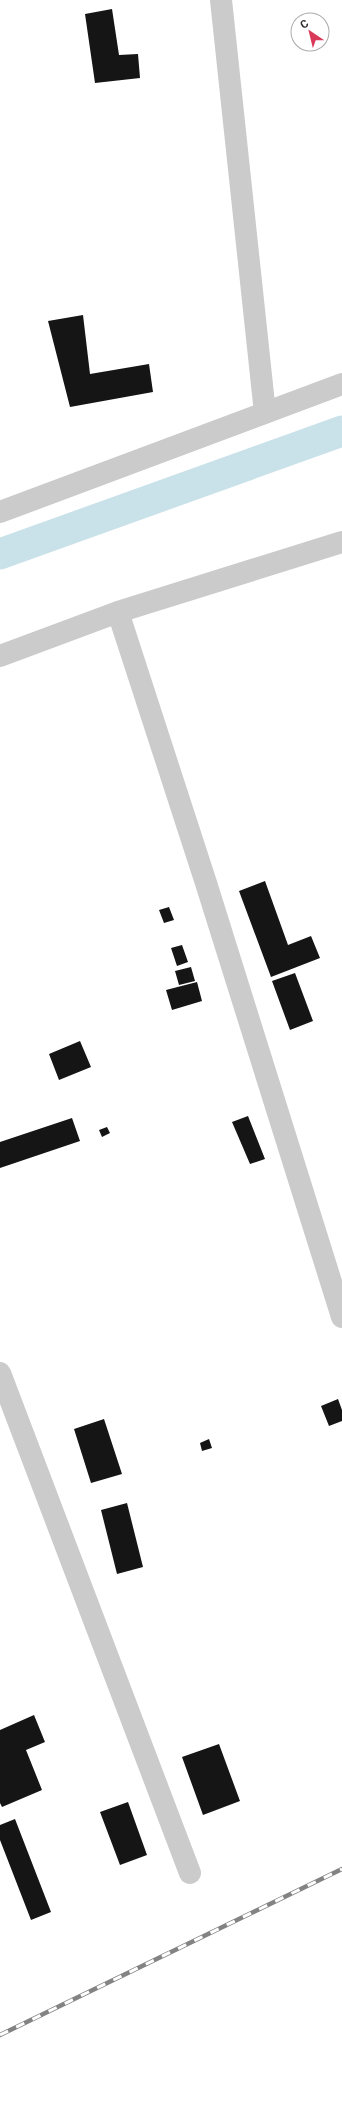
<svg xmlns="http://www.w3.org/2000/svg" width="342" height="2127" font-family="Roboto,sans-serif">
  <rect width="100%" height="100%" fill="#fff"/>
  <g fill="none" stroke-linecap="round" stroke-linejoin="round">
    <!-- canal -->
    <path stroke="#c9e1e9" stroke-width="31" d="M0,554L342,431"/>
  </g>
  <!-- building -->
  <path fill="#151515" d="M112,9L119,55L138,54L140,78L95,83L85,14Z
    M83,315L90,374L149,364L153,392L70,407L48,321Z
    M265,881L288,945L311,936L320,958L271,977L239,891Z
    M169,907L174,920L164,923L159,910Z
    M182,945L188,962L177,966L171,948Z
    M191,967L195,981L179,985L175,971Z
    M295,973L313,1021L290,1030L272,981Z
    M197,982L202,1001L172,1010L166,990Z
    M80,1041L91,1067L59,1080L49,1054Z
    M248,1116L265,1159L250,1164L232,1122Z
    M72,1118L80,1141L0,1168V1142Z
    M107,1127L110,1133L102,1137L99,1130Z
    M338,1399L342,1410V1421L329,1426L321,1406Z
    M104,1419L122,1474L91,1483L74,1429Z
    M209,1439L212,1448L202,1451L200,1443Z
    M127,1503L143,1567L117,1574L101,1510Z
    M34,1715L45,1742L26,1750L42,1790L2,1807L0,1803V1730Z
    M219,1744L240,1801L203,1815L182,1757Z
    M128,1802L147,1855L120,1865L100,1812Z
    M15,1819L51,1912L31,1920L0,1840V1825Z"/>
  <g fill="none" stroke-linecap="round" stroke-linejoin="round">
    <!-- minor -->
    <path stroke="#cbcbcb" stroke-width="22" d="M221,0L265,413
      M0,512L342,384
      M118,612L206,883L342,1317
      M0,656L118,612L342,542
      M0,1373L190,1873"/>
    <defs>
      <path id="rail" d="M0,2035L342,1869"/>
    </defs>
    <!-- rail casing -->
    <use href="#rail" stroke="#838383" stroke-width="4.5"/>
    <!-- rail -->
    <use href="#rail" stroke="#fff" stroke-width="3" stroke-dasharray="9" stroke-linecap="butt"/>
  </g>
  <!-- north arrow -->
  <g transform="translate(310 32) rotate(325)"><circle r="19" fill="#ffffff" stroke="#ababab"/>
  <path d="M0-3L7 15L0 10L-7 15Z" fill="#da3a59"/>
  <text y="-6" font-size="11" font-weight="bold" text-anchor="middle" fill="#2e2e2e">С</text>
  </g>
</svg>
